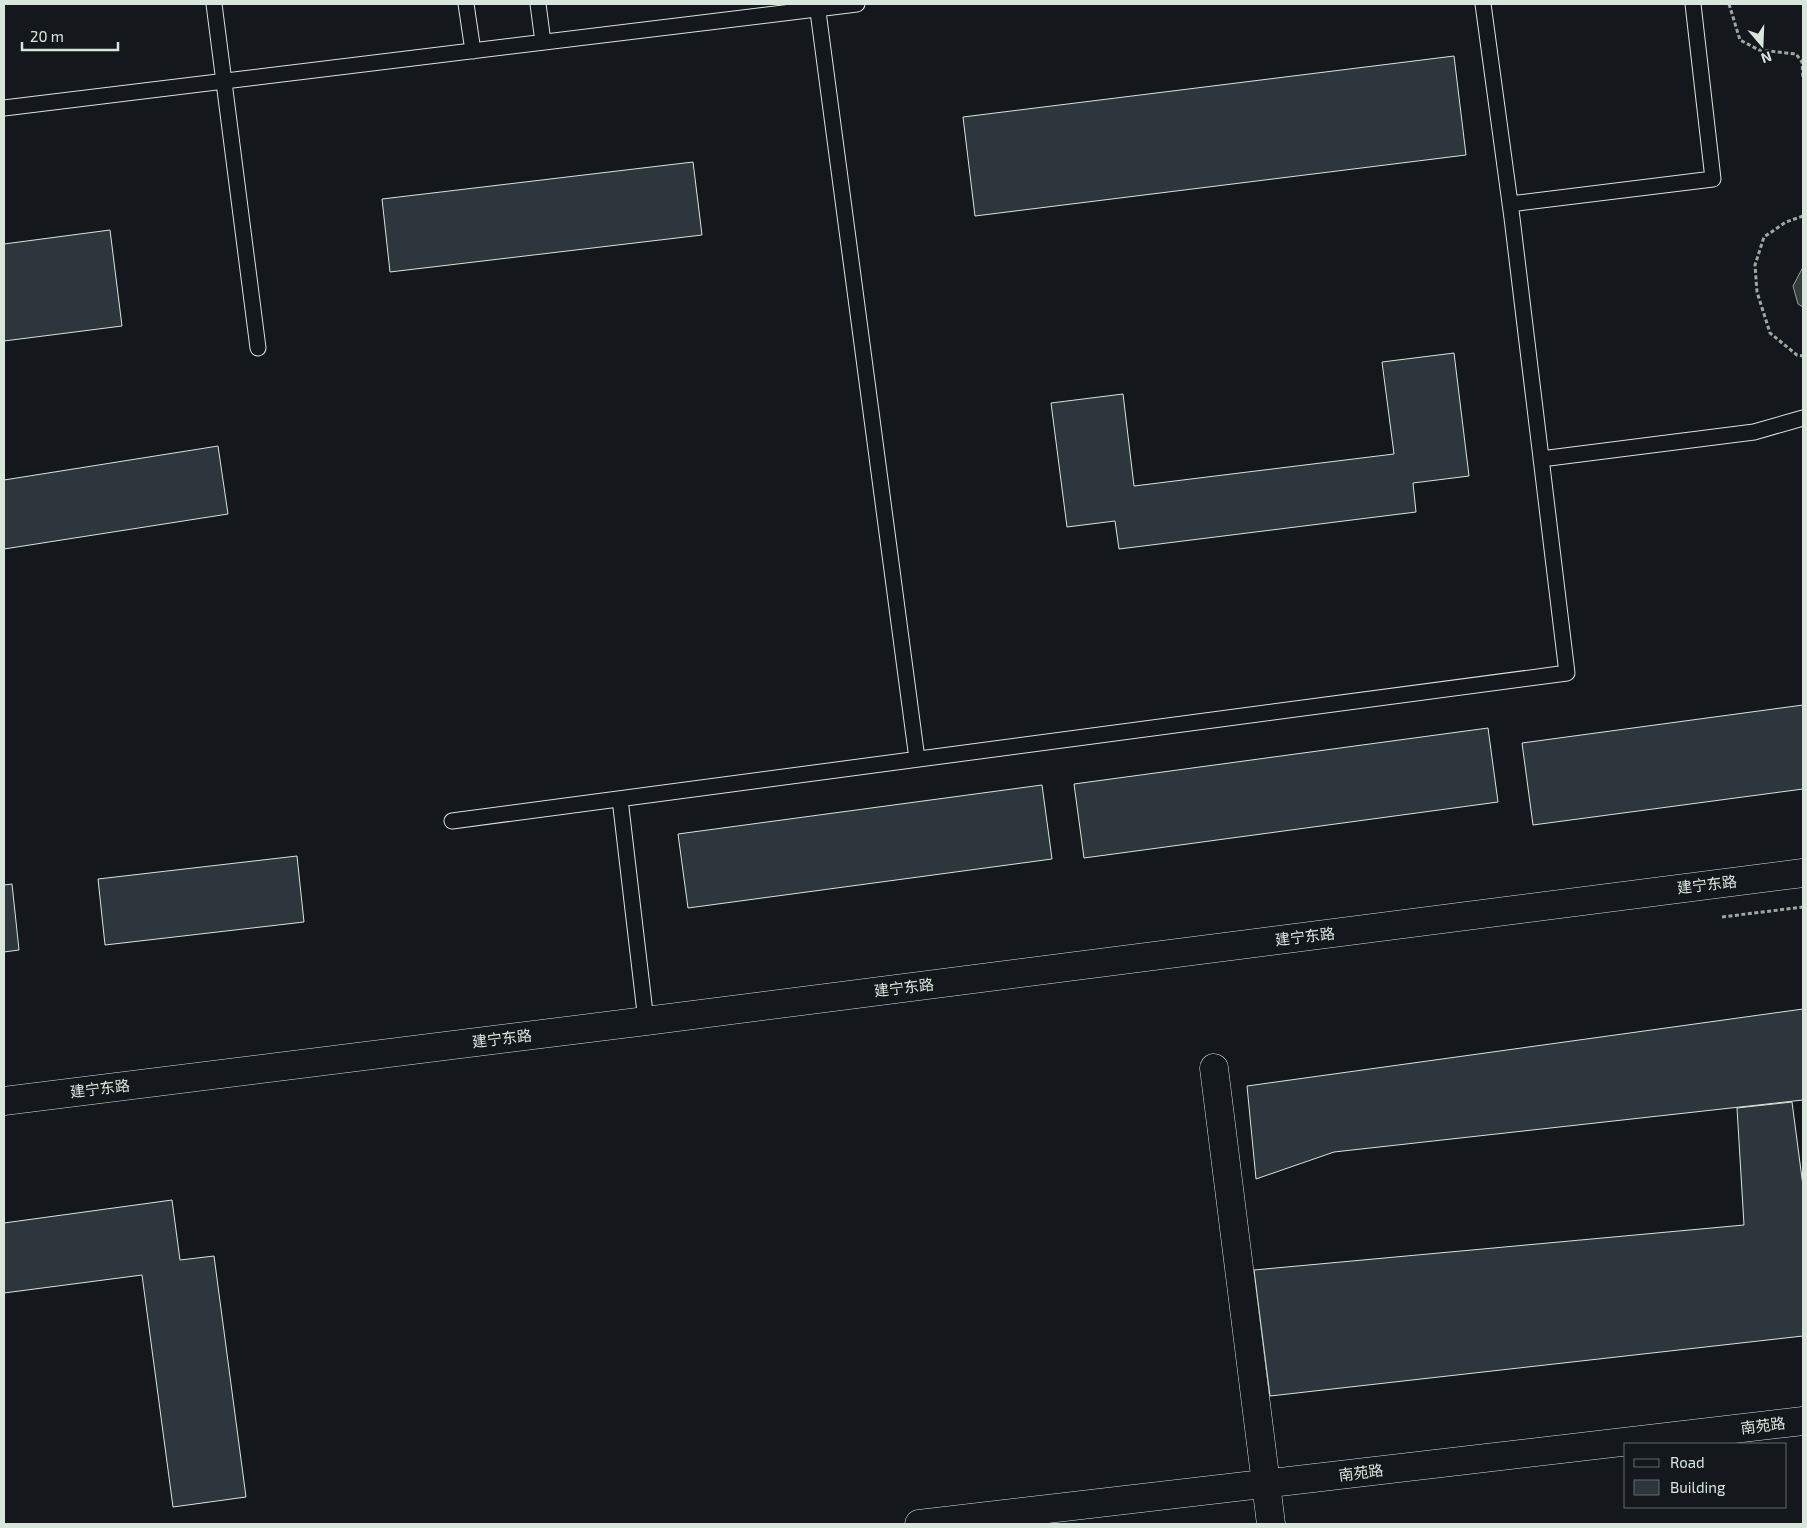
<svg xmlns="http://www.w3.org/2000/svg" width="1807" height="1528" font-family="'Exo 2','Noto Sans SC',sans-serif">
  <rect width="100%" height="100%" fill="#14181c"/>
  <!-- water -->
  <path fill="#363b3e" stroke="#939e99" d="M1803,267V307L1798,304L1793,286Z"/>
  <!-- building -->
  <path fill="#2c363c" stroke="#d8e6dc" d="M1454,56L1466,155L975,216L963,117Z
    M693,162L702,235L390,272L382,199Z
    M110,230L122,326L4,341V244Z
    M1454,353L1469,476L1413,483L1416,512L1119,549L1115,521L1067,527L1051,403L1123,394L1134,486L1394,454L1382,362Z
    M218,446L228,514L4,549V480Z
    M1803,705V789L1533,825L1522,743Z
    M1488,728L1498,802L1084,858L1074,784Z
    M1042,785L1052,859L688,908L678,834Z
    M297,856L304,922L105,945L98,879Z
    M12,884L19,950L4,952V885Z
    M1803,1009V1100L1334,1152L1256,1179L1247,1086Z
    M1792,1102L1803,1186V1336L1270,1396L1254,1270L1744,1225L1737,1108Z
    M172,1200L180,1260L214,1256L246,1497L173,1507L142,1275L4,1293V1223Z"/>
  <g fill="none" stroke-linecap="round" stroke-linejoin="round">
    <defs>
      <path id="lane" d="M214,4L258,348
        M466,4L473,51
        M538,4L543,42
        M817,4L917,759
        M4,108L857,4
        M1510,204L1713,179L1693,4
        M1541,459L1754,432L1803,418
        M620,799L646,1021
        M452,821L1567,673L1512,218L1483,4"/>
      <path id="street" d="M1214,1068L1271,1524
        M919,1524L1803,1421"/>
      <path id="secondary" d="M4,1101L646,1021L1803,873"/>
    </defs>
    <!-- lane casing -->
    <use href="#lane" stroke="#d8e6dc" stroke-width="17"/>
    <!-- street casing -->
    <use href="#street" stroke="#d8e6dc" stroke-width="29"/>
    <!-- secondary casing -->
    <use href="#secondary" stroke="#d8e6dc" stroke-width="29"/>
    <!-- path -->
    <path stroke="#9da8a2" stroke-width="3" stroke-dasharray="4 2.5" stroke-linecap="butt" d="M1729,4L1740,40L1759,50L1796,54L1802,62L1803,79
      M1803,216L1786,222L1764,237L1755,265L1757,292L1770,333L1797,355L1803,356
      M1722,917L1803,907"/>
    <!-- lane -->
    <use href="#lane" stroke="#14181c" stroke-width="15"/>
    <!-- street -->
    <use href="#street" stroke="#14181c" stroke-width="28"/>
    <!-- secondary -->
    <use href="#secondary" stroke="#14181c" stroke-width="28"/>
  </g>
  <g text-anchor="middle" stroke-width="4" stroke-linejoin="round" paint-order="stroke">
    <!-- street labels -->
    <g font-size="15" fill="#d8e6dc" stroke="#14181c">
      <text transform="translate(1707 885) rotate(-7)" y="5">建宁东路</text>
      <text transform="translate(1305 937) rotate(-7)" y="5">建宁东路</text>
      <text transform="translate(904 988) rotate(-7)" y="5">建宁东路</text>
      <text transform="translate(502 1039) rotate(-7)" y="5">建宁东路</text>
      <text transform="translate(100 1089) rotate(-7)" y="5">建宁东路</text>
      <text transform="translate(1763 1426) rotate(-7)" y="5">南苑路</text>
      <text transform="translate(1361 1473) rotate(-7)" y="5">南苑路</text>
    </g>
  </g>
  <!-- border -->
  <rect width="1807" height="1528" fill="none" stroke="#d8e6dc" stroke-width="10"/>
  <!-- legend -->
  <rect x="1624" y="1443" width="162" height="65" fill="#14181c" stroke="#626a69"/>
  <rect x="1634" y="1459" width="25" height="8" fill="#14181c" stroke="#626a69"/>
  <text x="1670" y="1468" font-size="15" fill="#d8e6dc">Road</text>
  <rect x="1634" y="1480" width="25" height="15" fill="#2c363c" stroke="#626a69"/>
  <text x="1670" y="1493" font-size="15" fill="#d8e6dc">Building</text>
  <!-- north arrow -->
  <g transform="translate(1762 45) rotate(161)" stroke="#14181c" stroke-width="4" paint-order="stroke">
  <path d="M0-4L9 19L0 12L-9 19Z" fill="#d8e6dc"/>
  <text y="-8" font-size="14" font-weight="bold" text-anchor="middle" fill="#d8e6dc">N</text>
  </g>
  <!-- scale -->
  <path d="M22 42v8h96v-8" fill="none" stroke="#d8e6dc" stroke-width="2.5"/>
  <text x="30" y="42" font-size="15" fill="#d8e6dc" stroke="#14181c" stroke-width="4" paint-order="stroke">20 m</text>
</svg>
